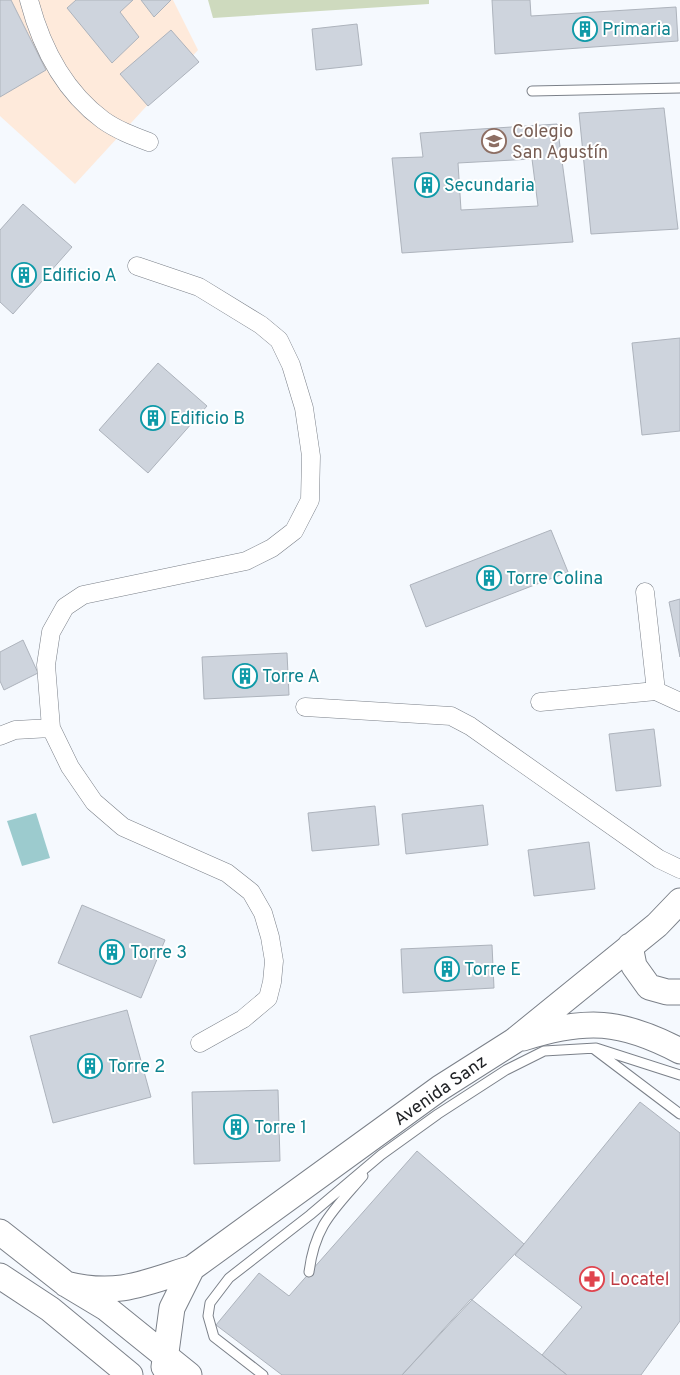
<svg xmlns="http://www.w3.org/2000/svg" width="680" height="1375" font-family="Overpass,sans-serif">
  <rect width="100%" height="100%" fill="#f5f9fe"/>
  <!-- industrial -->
  <path fill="#feeadb" d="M0,0H173L198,50L75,184L0,116Z"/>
  <!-- green -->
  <path fill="#cedabe" d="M208,0H429V4L213,18Z"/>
  <!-- water -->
  <path fill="#9ccbce" d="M36,813L50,858L22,866L7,821Z"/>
  <!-- building -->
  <path fill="#ced4dd" stroke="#adb3bc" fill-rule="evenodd" d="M0,0H11L46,70L0,97Z
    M76,0H133L120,12L139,37L112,63L67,8Z
    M141,0H171L154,17Z
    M492,0H530L531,16L676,7L678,41L495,54Z
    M357,24L362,65L316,70L312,29Z
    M171,30L199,62L148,106L120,74Z
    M664,108L678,229L591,234L579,113Z
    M557,124L573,242L402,253L392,158L423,157L420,133ZM532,159L538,206L461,210L458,163Z
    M23,204L72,247L13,314L0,302V230Z
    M680,338V431L642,435L632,343Z
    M158,363L207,406L148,473L99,430Z
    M551,530L568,572L426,627L410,585Z
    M680,599V657L669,602Z
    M23,640L38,673L4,690L0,681V652Z
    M287,653L289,695L204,699L202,657Z
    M654,729L661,786L616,791L609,734Z
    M483,805L488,845L406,854L402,814Z
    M375,806L379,845L312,851L308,813Z
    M589,842L595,889L534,896L528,850Z
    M82,905L165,940L141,998L58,963Z
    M492,945L494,988L403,993L401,949Z
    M127,1010L151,1097L53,1123L30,1036Z
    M278,1090L280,1161L194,1164L192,1092Z
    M640,1102L680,1133V1321L641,1375H567L542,1355L582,1307L515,1255Z
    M417,1151L524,1244L402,1375H282L216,1325L259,1273L289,1296Z
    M471,1299L542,1355L567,1375H402Z"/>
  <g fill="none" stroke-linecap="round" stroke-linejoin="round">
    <defs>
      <path id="lane" d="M532,91L680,88
        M594,1049L680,1114
        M309,1272C315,1225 333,1211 363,1176
        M263,1375L214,1337L208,1316L210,1303L229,1278L310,1215L381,1155L438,1114L506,1070L544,1051L596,1048L680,1075"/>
      <path id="street" d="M29,0C41,46 64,91 103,120C117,130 133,136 149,142
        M137,266L199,287L261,325L279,340L291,365L304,408L311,456L310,500L294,531L272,548L246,561L83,595L65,607L51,632L46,665L51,728L70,767L94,802L123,827L227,873L251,892L263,913L270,937L274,961L272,982L268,998L243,1019L200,1043
        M645,592L656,691
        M540,702L656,691L680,702
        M305,707L451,716L470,726L659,859L680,869
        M0,736L15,730L51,728"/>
      <path id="secondary" d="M630,946L634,966L649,987L667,992H680
        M523,1038C586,1018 621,1020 680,1051
        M0,1232L66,1284L106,1308L189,1375
        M0,1276L50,1309L130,1375
        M66,1284C117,1297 145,1283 192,1268L440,1088L514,1041L657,925L680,901
        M164,1367L172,1308L192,1268"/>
    </defs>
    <!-- lane casing -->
    <use href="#lane" stroke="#7b8089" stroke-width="11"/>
    <!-- street casing -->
    <use href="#street" stroke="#7b8089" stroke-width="19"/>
    <!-- secondary casing -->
    <use href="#secondary" stroke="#7b8089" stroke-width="27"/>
    <!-- lane -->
    <use href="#lane" stroke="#fff" stroke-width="9"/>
    <!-- street -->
    <use href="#street" stroke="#fff" stroke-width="18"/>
    <!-- secondary -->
    <use href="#secondary" stroke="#fff" stroke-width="25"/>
  </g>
  <!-- icons -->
  <defs>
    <symbol id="building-ring" viewBox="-11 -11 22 22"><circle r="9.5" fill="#fff" stroke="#0f9aa8" stroke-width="1.5"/><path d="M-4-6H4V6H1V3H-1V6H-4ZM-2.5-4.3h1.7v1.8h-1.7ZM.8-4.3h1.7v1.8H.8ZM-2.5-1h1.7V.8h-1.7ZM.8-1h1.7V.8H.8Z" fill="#0f9aa8"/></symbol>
    <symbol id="school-ring" viewBox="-11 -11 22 22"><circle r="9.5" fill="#fff" stroke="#8d6e63" stroke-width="1.5"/><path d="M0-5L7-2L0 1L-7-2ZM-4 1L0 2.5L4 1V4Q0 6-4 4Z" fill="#8d6e63"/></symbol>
    <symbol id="pharmacy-ring" viewBox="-11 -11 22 22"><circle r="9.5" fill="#fff" stroke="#e0444e" stroke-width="1.5"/><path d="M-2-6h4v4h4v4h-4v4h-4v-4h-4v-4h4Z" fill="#e0444e"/></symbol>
  </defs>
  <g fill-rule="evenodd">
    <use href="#building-ring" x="571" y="15" width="28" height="28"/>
    <use href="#school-ring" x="480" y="127" width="28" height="28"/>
    <use href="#building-ring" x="413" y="171" width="28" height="28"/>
    <use href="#building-ring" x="10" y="261" width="28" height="28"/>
    <use href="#building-ring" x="139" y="404" width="28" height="28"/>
    <use href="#building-ring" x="475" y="564" width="28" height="28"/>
    <use href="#building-ring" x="231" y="662" width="28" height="28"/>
    <use href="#building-ring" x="98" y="938" width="28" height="28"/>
    <use href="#building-ring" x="433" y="955" width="28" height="28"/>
    <use href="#building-ring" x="76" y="1052" width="28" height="28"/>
    <use href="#building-ring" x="222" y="1113" width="28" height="28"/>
    <use href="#pharmacy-ring" x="578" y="1265" width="28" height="28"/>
  </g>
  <g text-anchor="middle" stroke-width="4" stroke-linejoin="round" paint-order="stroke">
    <!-- culture labels -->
    <g font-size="18" fill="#0d838f" stroke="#fff" text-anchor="start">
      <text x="602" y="35">Primaria</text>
      <text x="444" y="191">Secundaria</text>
      <text x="42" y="281">Edificio A</text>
      <text x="170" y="424">Edificio B</text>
      <text x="506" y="584">Torre Colina</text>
      <text x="262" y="682">Torre A</text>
      <text x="130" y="958">Torre 3</text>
      <text x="464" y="975">Torre E</text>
      <text x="108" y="1072">Torre 2</text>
      <text x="254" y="1133">Torre 1</text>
    </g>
    <!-- education labels -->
    <g font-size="18" fill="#785e54" stroke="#fff" text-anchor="start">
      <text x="512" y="137">Colegio<tspan x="512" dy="21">San Agustín</tspan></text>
    </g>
    <!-- street labels -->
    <g font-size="18" fill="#212326" stroke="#fff">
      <text transform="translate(440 1090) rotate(-35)" y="6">Avenida Sanz</text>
    </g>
    <!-- health labels -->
    <g font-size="18" fill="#be3a42" stroke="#fff" text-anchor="start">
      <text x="610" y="1285">Locatel</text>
    </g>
  </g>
</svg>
